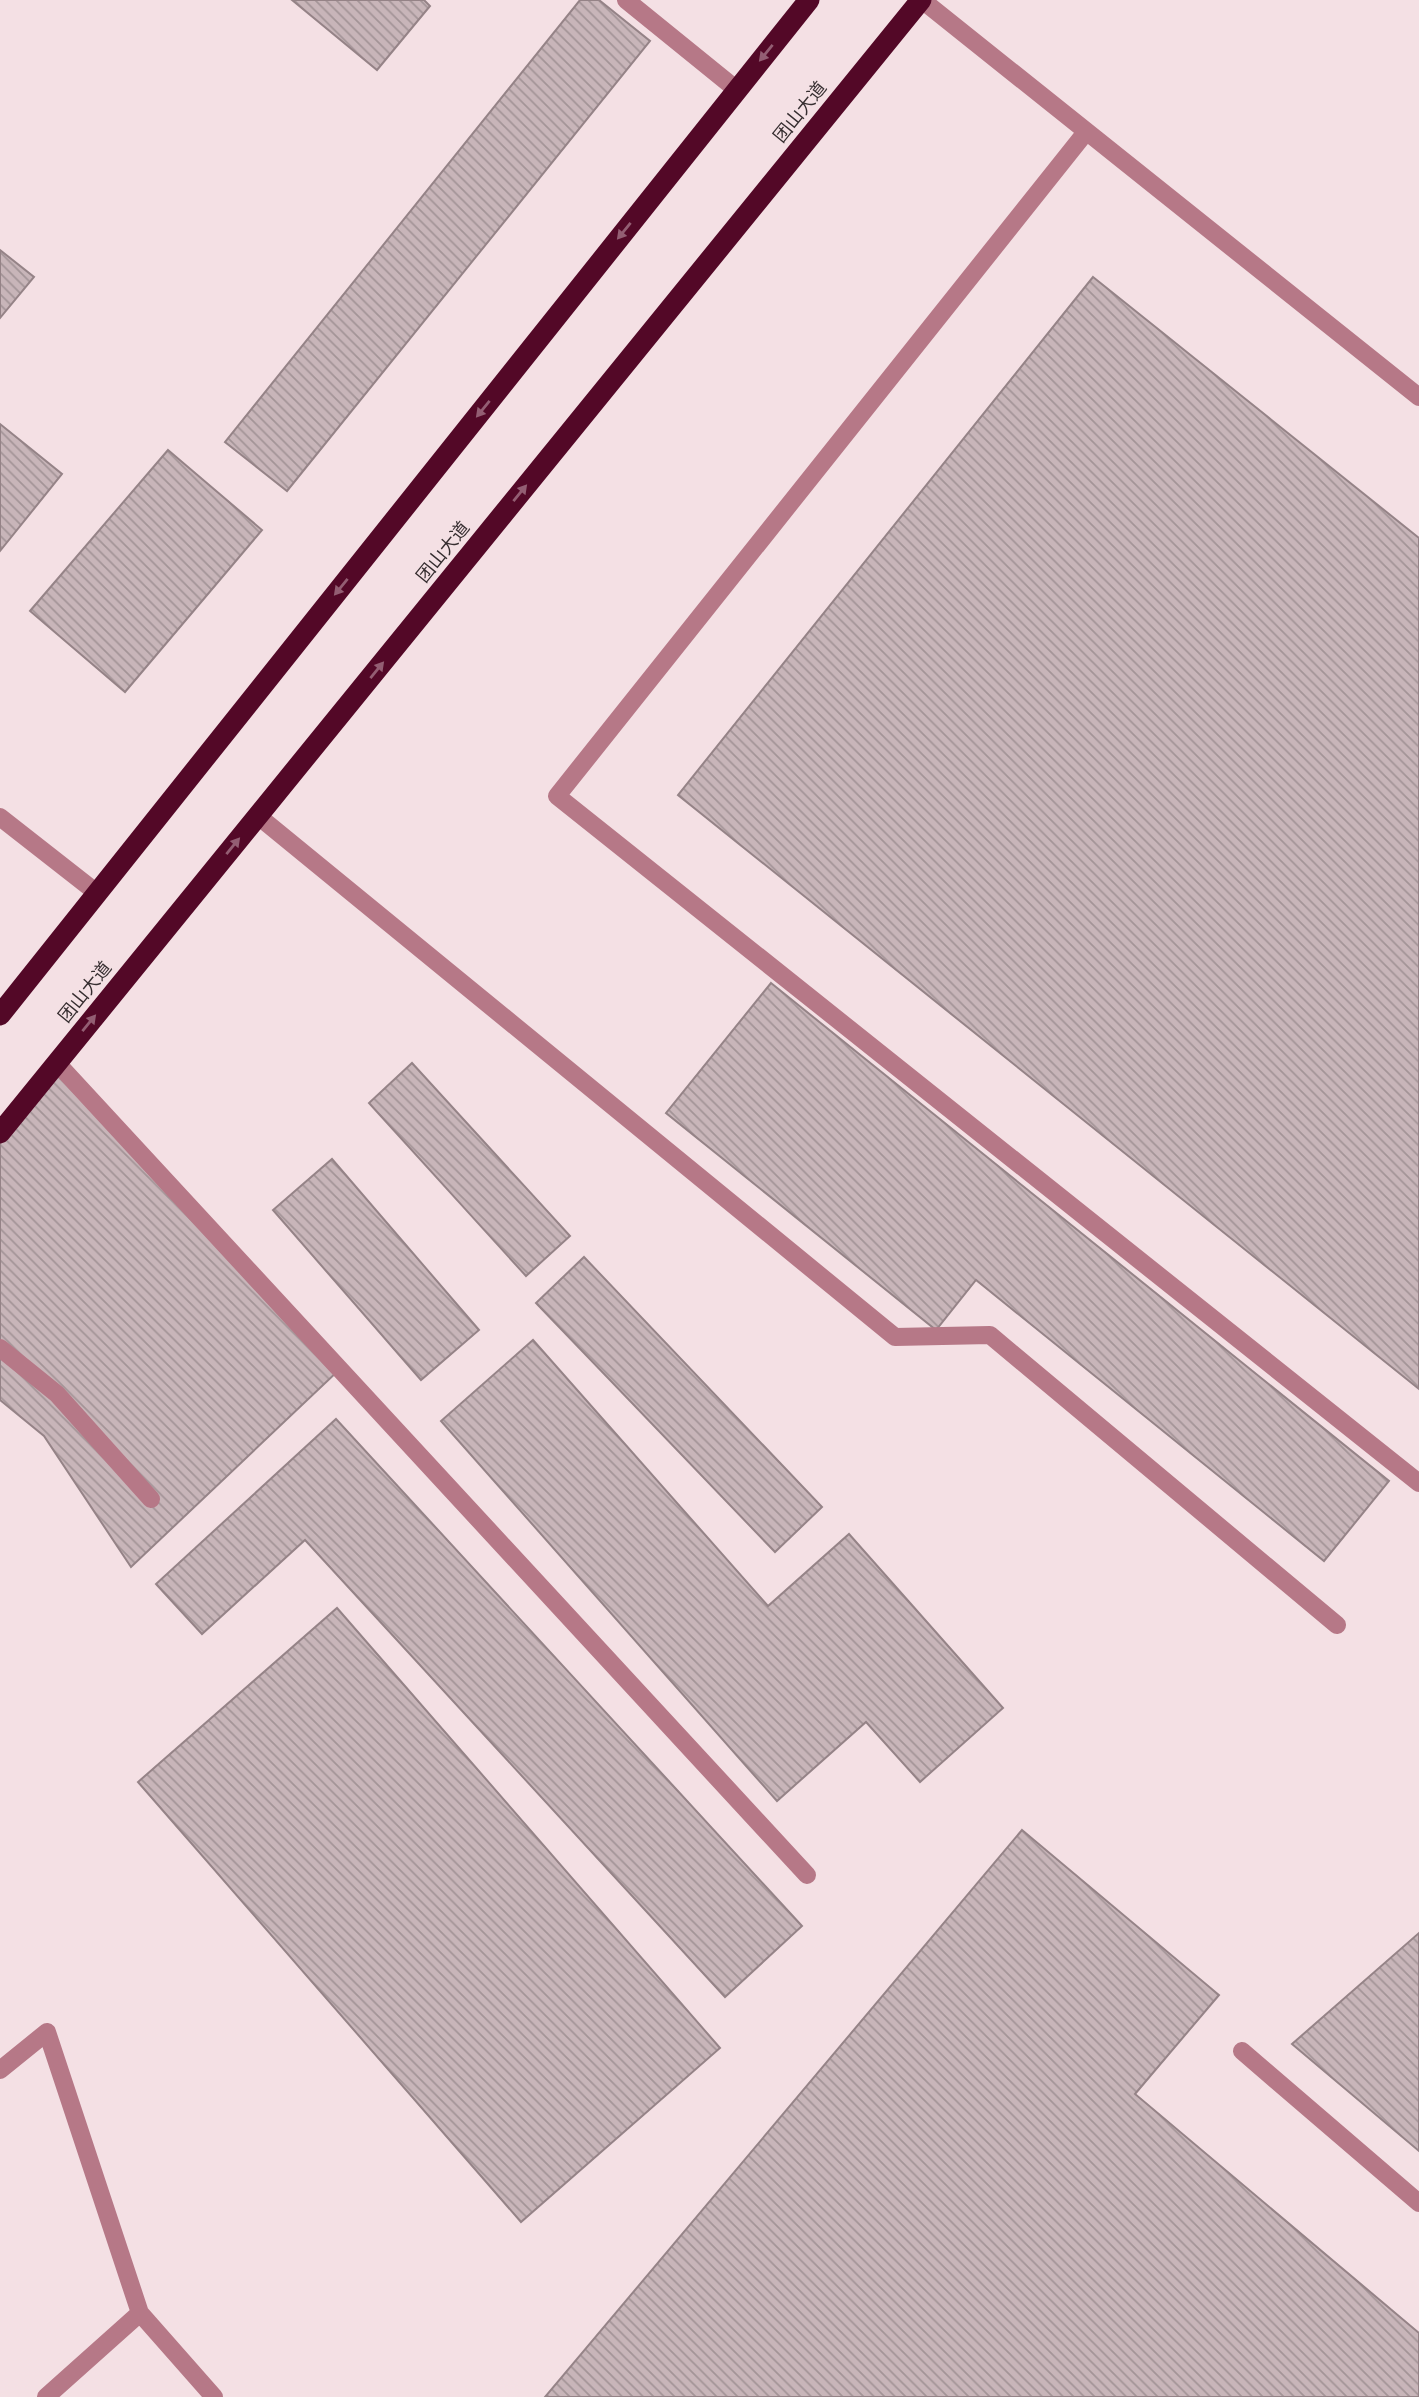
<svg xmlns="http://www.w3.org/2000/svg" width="1419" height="2397" font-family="Bitter,'Noto Sans SC',serif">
  <defs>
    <pattern id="building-back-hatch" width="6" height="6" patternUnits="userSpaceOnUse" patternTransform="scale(1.75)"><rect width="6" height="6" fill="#c8b5b9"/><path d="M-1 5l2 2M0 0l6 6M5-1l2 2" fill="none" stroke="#a39497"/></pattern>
  </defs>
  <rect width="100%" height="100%" fill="#f4e0e4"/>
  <!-- building -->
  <path fill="url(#building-back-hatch)" stroke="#958387" stroke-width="2" d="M292,0H424L430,6L377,70Z
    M580,0H599L650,41L287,491L225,442Z
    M0,250L34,277L0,318Z
    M1093,277L1419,538V1389L678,795Z
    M0,424L62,474L0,551Z
    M168,450L262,530L125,692L30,611Z
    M771,983L1389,1481L1324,1561L976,1280L936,1330L666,1113Z
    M57,1063L340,1369L131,1567L44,1436L0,1400V1133Z
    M412,1063L570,1236L526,1276L369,1103Z
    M332,1159L479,1330L421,1380L273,1210Z
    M584,1257L822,1507L775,1552L536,1303Z
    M533,1340L768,1606L849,1534L1003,1708L920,1782L866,1722L777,1801L441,1421Z
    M336,1419L802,1926L725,1997L305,1540L202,1634L156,1584Z
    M337,1608L720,2048L521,2222L138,1782Z
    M1022,1830L1219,1995L1135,2094L1419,2333V2397H545Z
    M1419,1933V2151L1292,2044Z"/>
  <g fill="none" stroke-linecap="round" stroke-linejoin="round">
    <!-- minor -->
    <path stroke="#b67887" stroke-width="18" d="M626,0L737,90
      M922,0L1419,397
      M1086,132L557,796L1419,1483
      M258,816L895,1337L990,1335L1337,1625
      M0,817L97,893
      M57,1063L807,1875
      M0,1348L57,1394L151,1499
      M1242,2051L1419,2203
      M0,2070L47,2032L140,2313L214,2397
      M46,2397L140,2313"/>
    <!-- highway -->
    <path stroke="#530827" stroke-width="21" d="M0,1015L809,0
      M0,1133L921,0"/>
  </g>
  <!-- one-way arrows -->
  <defs><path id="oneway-solid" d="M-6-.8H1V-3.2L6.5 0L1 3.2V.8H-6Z" transform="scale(1.75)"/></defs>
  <g fill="#935e73">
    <use href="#oneway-solid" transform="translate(766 53) rotate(129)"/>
    <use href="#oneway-solid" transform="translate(624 231) rotate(129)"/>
    <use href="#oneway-solid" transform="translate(483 409) rotate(129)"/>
    <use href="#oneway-solid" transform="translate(520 493) rotate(-51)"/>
    <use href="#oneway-solid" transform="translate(341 587) rotate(129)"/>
    <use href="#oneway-solid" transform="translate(377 670) rotate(-51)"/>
    <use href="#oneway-solid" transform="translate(233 846) rotate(-51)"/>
    <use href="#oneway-solid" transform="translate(89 1023) rotate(-51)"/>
  </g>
  <g text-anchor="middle" stroke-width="7" stroke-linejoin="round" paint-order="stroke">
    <!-- street labels -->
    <g font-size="18" fill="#362e30" stroke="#f4e0e4">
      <text transform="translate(800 112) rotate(-51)" y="6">团山大道</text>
      <text transform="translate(443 552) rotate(-51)" y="6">团山大道</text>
      <text transform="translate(85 992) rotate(-51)" y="6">团山大道</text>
    </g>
  </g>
</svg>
